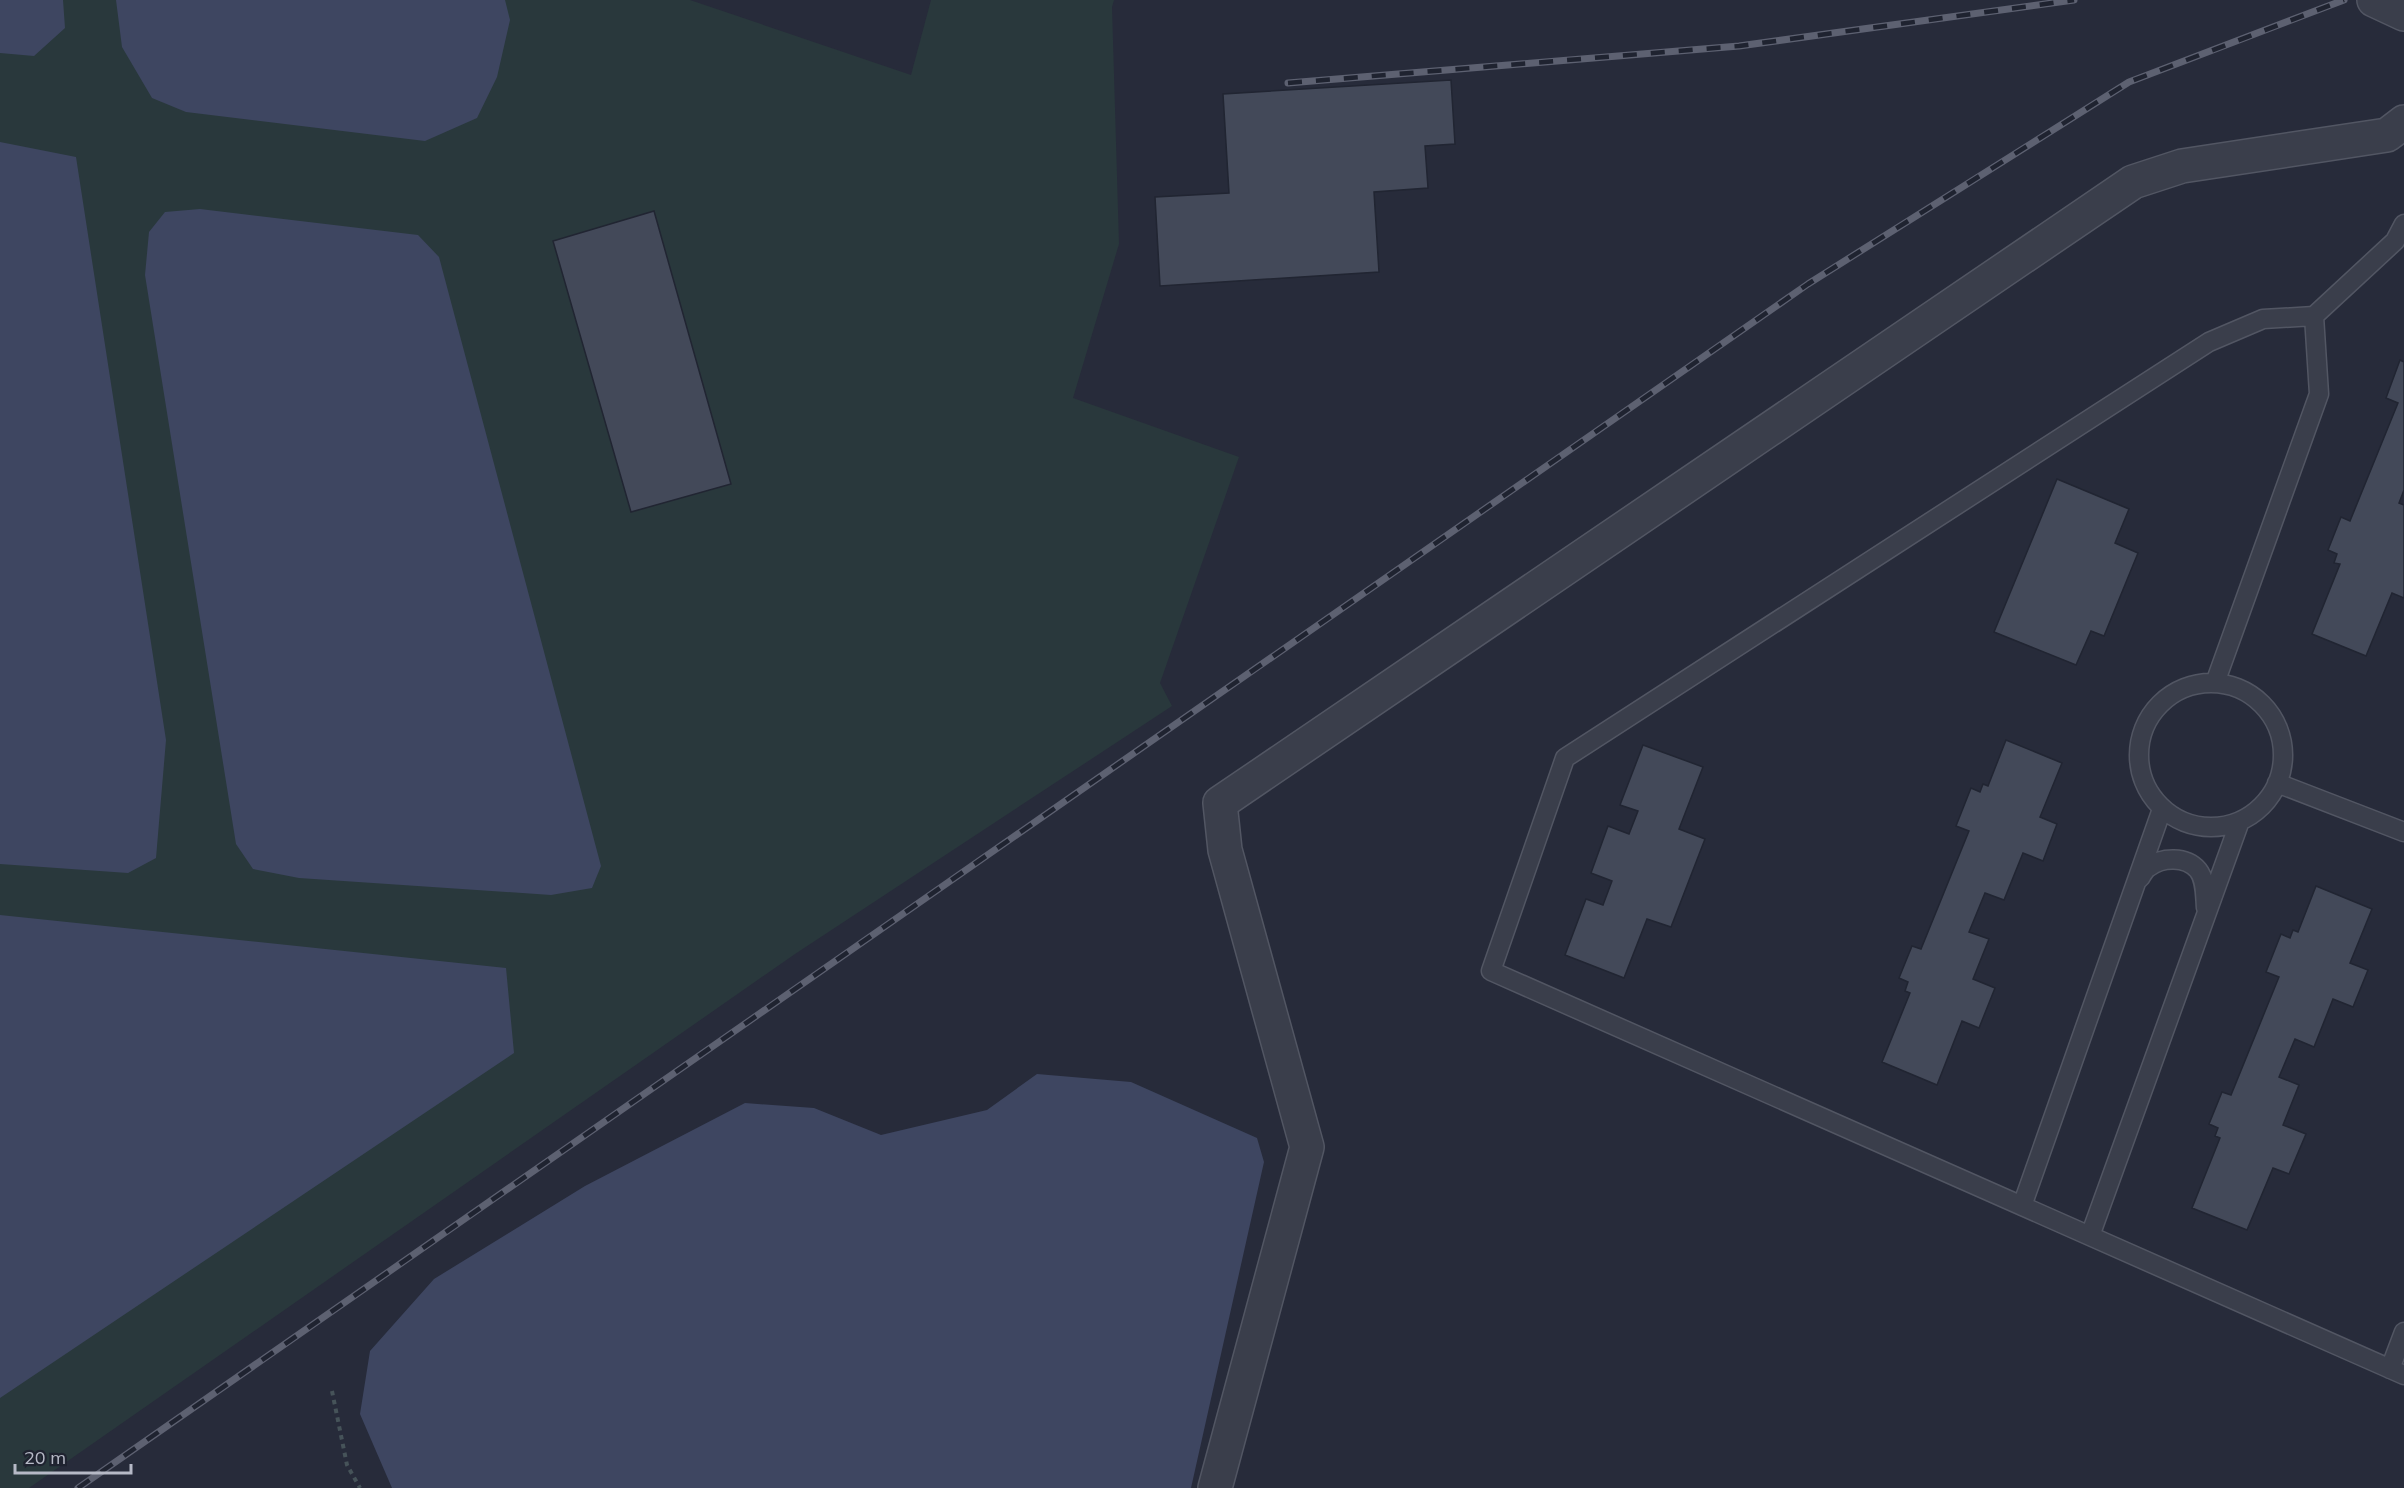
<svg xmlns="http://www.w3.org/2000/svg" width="2404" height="1488" font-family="Mulish,sans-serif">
  <rect width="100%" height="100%" fill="#272b3a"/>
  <!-- green -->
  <path fill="#29383c" d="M0,0H690L911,75L931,0H1114L1112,7L1119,244L1073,398L1239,457L1160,683L1172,706L795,954L29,1488H0Z"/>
  <!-- water -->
  <path fill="#3e4661" d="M0,0H63L65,28L34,56L0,53Z
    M116,0H505L510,20L497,77L477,118L425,141L186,112L152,98L122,47Z
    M0,142L76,157L166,740L156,858L128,873L0,864Z
    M200,209L418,235L439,257L601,866L592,888L551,895L299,878L253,869L236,844L145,275L149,232L165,212Z
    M0,915L506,968L514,1053L0,1398Z
    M1037,1074L1131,1082L1257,1138L1264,1162L1191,1488H392L360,1414L370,1351L434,1279L585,1186L745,1103L814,1108L881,1135L987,1110Z"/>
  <!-- building -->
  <path fill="#434959" stroke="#212532" stroke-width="1.5" d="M1451,80L1455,144L1425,146L1428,188L1374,192L1379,272L1160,286L1155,197L1229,193L1223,94Z
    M654,211L731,484L631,512L553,241Z
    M2400,360L2404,362V490L2399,503L2404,505V598L2392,593L2366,656L2312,634L2340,564L2334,563L2337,554L2328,550L2341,517L2350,521L2398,403L2386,398Z
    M2057,479L2129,509L2115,543L2138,553L2104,636L2091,631L2076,665L1994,632Z
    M2006,740L2062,763L2040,817L2057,824L2043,861L2023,853L2004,900L1985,893L1969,932L1989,939L1973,979L1995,988L1979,1028L1962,1021L1937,1085L1882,1062L1910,993L1905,991L1908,982L1899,978L1912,946L1921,949L1969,831L1956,826L1971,788L1980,792L1983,784L1988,786Z
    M1643,745L1703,767L1679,829L1705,839L1671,927L1647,919L1624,978L1565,955L1586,899L1603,905L1612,881L1591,873L1608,826L1629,834L1638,811L1620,805Z
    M2316,886L2372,909L2350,963L2368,970L2353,1007L2333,999L2314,1047L2295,1039L2279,1077L2299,1085L2283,1125L2306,1134L2289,1174L2273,1168L2247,1230L2192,1208L2220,1138L2215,1136L2218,1128L2209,1124L2222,1092L2231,1095L2279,977L2266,972L2281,934L2290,938L2293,930L2298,932Z"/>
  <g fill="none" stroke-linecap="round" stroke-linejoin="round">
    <defs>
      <path id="service" d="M2314,316L2395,241L2404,224
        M2215,683L2319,394L2314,316L2263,319L2209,342L1565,758L1491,971L2404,1375
        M2139 755a72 72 0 1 1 144 0a72 72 0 1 1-144 0Z
        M2277,783L2404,832
        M2140,878C2142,875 2145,869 2149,867C2162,857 2186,856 2198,870C2206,880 2205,896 2206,908
        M2022,1206L2162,809
        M2090,1236L2240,821
        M2390,1369L2404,1332"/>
      <path id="minor" d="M1215,1488L1307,1147L1225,850L1220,803L2133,182L2182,166L2387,135L2404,122"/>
      <path id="tertiary" d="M2374,0L2404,14"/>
    </defs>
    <!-- service casing -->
    <use href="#service" stroke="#525663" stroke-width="21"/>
    <!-- minor casing -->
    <use href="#minor" stroke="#525663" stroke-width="36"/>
    <!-- tertiary casing -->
    <use href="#tertiary" stroke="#525663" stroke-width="36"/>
    <!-- path -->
    <path stroke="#465359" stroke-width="4" stroke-dasharray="4.5 4.5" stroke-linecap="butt" d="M332,1391L347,1465L360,1488"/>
    <!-- service -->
    <use href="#service" stroke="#3a3e4b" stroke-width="18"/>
    <!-- minor -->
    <use href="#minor" stroke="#3a3e4b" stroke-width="33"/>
    <!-- tertiary -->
    <use href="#tertiary" stroke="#3a3e4b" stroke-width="33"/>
    <defs>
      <path id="rail" d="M1288,83L1739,46L2074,0
        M78,1488L1808,284L2129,82L2344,0"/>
    </defs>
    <!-- rail casing -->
    <use href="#rail" stroke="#5d6171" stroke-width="7"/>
    <!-- rail -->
    <use href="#rail" stroke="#1f2330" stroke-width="4.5" stroke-dasharray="14" stroke-linecap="butt"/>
  </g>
  <!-- scale -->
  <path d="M15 1464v9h116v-9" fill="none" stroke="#b6b9c6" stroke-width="3"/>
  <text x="24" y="1464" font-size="18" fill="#b6b9c6" stroke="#1f2330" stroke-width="4.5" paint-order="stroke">20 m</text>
</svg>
